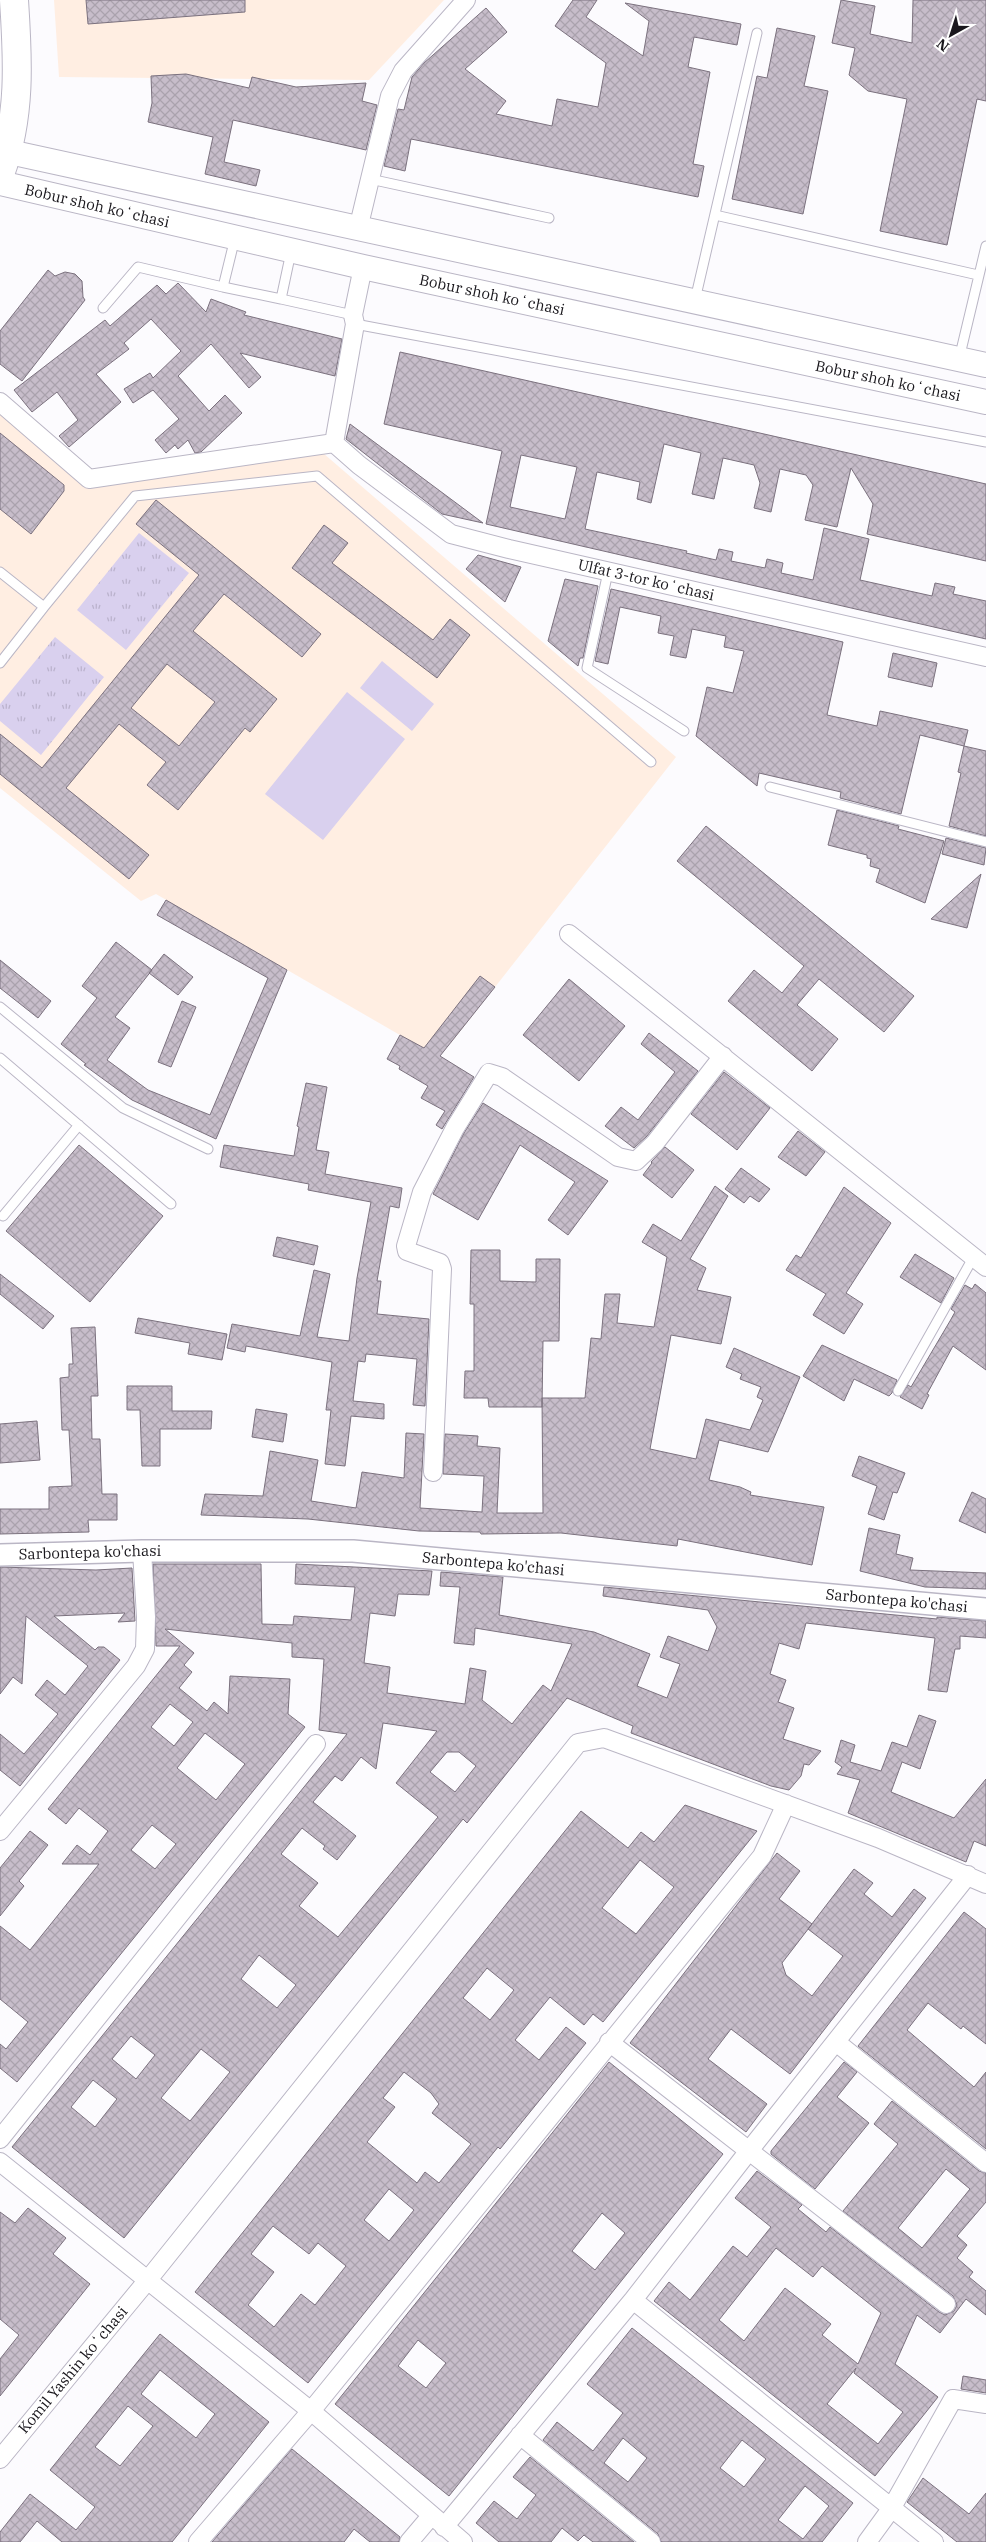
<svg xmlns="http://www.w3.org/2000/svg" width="986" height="2542" font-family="'IBM Plex Serif',serif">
  <defs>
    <pattern id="grass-tufts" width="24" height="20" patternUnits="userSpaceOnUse" patternTransform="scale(1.25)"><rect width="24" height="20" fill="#d9d0ee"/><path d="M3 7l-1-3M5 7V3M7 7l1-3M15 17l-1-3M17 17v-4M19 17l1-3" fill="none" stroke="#bab2cc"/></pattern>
    <pattern id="building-cross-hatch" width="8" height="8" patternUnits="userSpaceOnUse" patternTransform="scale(1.25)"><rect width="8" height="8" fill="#c7bdca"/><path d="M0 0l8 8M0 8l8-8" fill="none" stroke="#aaa2ad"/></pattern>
  </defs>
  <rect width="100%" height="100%" fill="#fcfbfe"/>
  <!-- education -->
  <path fill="#ffeee2" d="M54,0H444L369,80L59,77Z
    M0,407L93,483L316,447L676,757L451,1043L444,1037L431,1053L156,894L141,901L0,788Z"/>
  <!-- grass -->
  <path fill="url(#grass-tufts)" d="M139,533L189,573L126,650L77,610Z
    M55,637L104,677L41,755L0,721V704Z"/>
  <!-- park -->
  <path fill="#d9d0ee" d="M382,661L434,704L412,731L360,688Z
    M347,692L405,739L323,840L265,794Z"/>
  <!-- building -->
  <path fill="url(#building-cross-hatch)" stroke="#7b717e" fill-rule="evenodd" d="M86,0H245V12L88,24Z
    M573,0H597L586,17L643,56L649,21L625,3L741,24L737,45L694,37L688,67L710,72L693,164L704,166L698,197L411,139L405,171L384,166L398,109L404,110L412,77L424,63L486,8L507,32L465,69L506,101L496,114L552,126L557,99L598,107L606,63L555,26Z
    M841,0L875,6L870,34L912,43L913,0H986V101L977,99L947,245L880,231L907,99L868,91L849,75L855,48L832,43Z
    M777,28L815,36L804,86L828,91L803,214L732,199L757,76L767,78Z
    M186,74L249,88L252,77L296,87L366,83L362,101L377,105L366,150L233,120L224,162L260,170L256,186L205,174L213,137L148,122L152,103L151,76Z
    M48,270L55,276L65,272L75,274L82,281L83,297L85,300L22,381L0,364V331Z
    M178,283L206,312L211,299L246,312L244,315L342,339L335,376L240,353L261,377L249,388L211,344L178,376L209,411L225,395L242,413L201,452L195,453L188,440L178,449L175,445L166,453L155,440L179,419L153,390L133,403L124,389L150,373L153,378L181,351L151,319L124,343L129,349L96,374L121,402L69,447L59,436L78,420L57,392L32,412L14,390L105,320L110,326L157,285L166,294Z
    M400,352L986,484V561L867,534L873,504L851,468L837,527L805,520L813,485L806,475L780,469L771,512L754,508L760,483L754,465L723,458L714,499L692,494L701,453L664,444L651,503L637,499L640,482L597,472L585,529L687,551L686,553L716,560L719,549L733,552L731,561L765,568L767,559L783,563L781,573L813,580L824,528L869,539L860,580L932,596L935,583L955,587L953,594L986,601V639L486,524L502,451L384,424ZM521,455L577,467L565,519L510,507Z
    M350,424L483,523L442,514L346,439Z
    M0,433L64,485V491L31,534L0,509Z
    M156,500L321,634L302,657L224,594L193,631L277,699L250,732L245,728L178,810L147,785L166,762L119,724L66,788L149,855L129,879L0,774V734L42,768L199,575L136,524ZM167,664L215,702L179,746L131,708Z
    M324,525L348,543L332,563L433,640L450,619L470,635L437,678L292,568Z
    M478,555L521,567L505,602L466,569Z
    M565,579L598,586L583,658H580L578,666L548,641Z
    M611,589L843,642L827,715L877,726L880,711L968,730L964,746L920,735L901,814L840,798L841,792L759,773L757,786L696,736L707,687L733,693L744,651L724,647L726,636L692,629L686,658L670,655L674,636L658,633L661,616L620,607L608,664L595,661Z
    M893,653L937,663L932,687L888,677Z
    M964,746L986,751V836L949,826L961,773L958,772Z
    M837,810L899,826L898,829L944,841L925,903L876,882L880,869L870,866L871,859L867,858V855L828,845Z
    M706,826L914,996L884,1032L819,979L797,1005L838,1039L812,1071L728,1001L754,970L782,993L804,966L677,861Z
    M946,838L986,848L984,865L942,854Z
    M981,874L967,928L931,919Z
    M166,900L287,970L216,1139L132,1100L84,1065L86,1064L61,1044L97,998L82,986L116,942L152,970L115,1017L130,1028L107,1060L148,1090L210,1115L268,978L157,915Z
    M164,954L193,977L178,995L149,973Z
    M0,960L51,1001L38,1018L0,988Z
    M480,976L495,987L440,1056L474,1077L442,1129L436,1125L445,1111L421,1098L428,1086L399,1069L400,1066L387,1059L400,1035L424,1048Z
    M569,979L625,1026L579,1081L523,1035Z
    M182,1001L196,1007L171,1067L158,1062Z
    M649,1033L698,1071L647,1136L634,1148L605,1126L621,1107L638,1120L675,1072L641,1044Z
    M724,1072L770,1108L737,1150L691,1114Z
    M306,1083L327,1087L316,1150L329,1152L325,1174L402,1188L399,1208L390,1206L377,1281H381L377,1314L429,1319L425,1406L413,1405L417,1359L366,1354L365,1362L358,1361L353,1401L384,1404V1419L351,1416L345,1466L325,1464L331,1410H326L332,1362L246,1346L245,1352L227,1348L232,1324L300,1336L314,1270L330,1274L317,1337L349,1341L357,1278L371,1202L308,1190L309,1184L220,1167L224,1145L294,1156L299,1127L297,1126Z
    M483,1103L608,1181L568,1235L548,1220L575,1182L520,1145L478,1220L433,1194L464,1133Z
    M798,1131L825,1152L806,1176L778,1157Z
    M79,1145L163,1216L90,1302L6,1231Z
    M665,1147L694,1170L672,1198L643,1175L652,1163L651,1162Z
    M741,1168L770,1189L759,1202L750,1196L744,1203L725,1189Z
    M715,1186L728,1196L690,1259L706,1268L697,1290L731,1297L721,1344L671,1335L650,1449L696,1459L706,1419L750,1430L763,1400L757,1397L761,1387L740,1379L742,1374L726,1367L734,1348L800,1377L768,1452L719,1440L709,1480L740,1487L751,1492L750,1495L824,1507L812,1565L678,1539L677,1546L561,1533L481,1534L480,1532L419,1531L308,1519L201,1515L205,1494L263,1496L270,1451L318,1460L311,1501L356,1508L362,1472L404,1478L406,1433L424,1434L420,1508L482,1512L484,1476L443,1474L445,1434L478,1436L477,1446L500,1448L497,1513H543L542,1398H585L591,1338L601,1339L605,1294H620L617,1323L654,1327L667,1257L642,1242L653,1224L681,1241Z
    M844,1187L891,1223L846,1293L863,1304L844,1334L813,1315L826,1294L786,1270L796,1255L801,1258Z
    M277,1237L318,1246L314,1265L273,1256Z
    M471,1250H500V1281L536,1282V1259H560L559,1341H543L542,1407H489L488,1398H464L465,1371H474V1304H470Z
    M915,1254L954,1278L941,1303L900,1277Z
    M0,1274L54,1316L43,1329L0,1294Z
    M975,1284L986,1293V1370L953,1346L927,1394L929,1395L922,1409L900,1397L908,1385L911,1387L950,1321L955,1312L951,1309L965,1285L972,1289Z
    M138,1318L227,1334L222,1360L188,1354L190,1343L135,1333Z
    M95,1327L98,1396H91L92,1439H100L102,1494H117V1520H88L89,1532L0,1534V1509H49V1487L72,1486L69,1430H62L60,1378L69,1377V1364H73L71,1328Z
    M822,1345L897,1380L892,1393L889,1396L854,1379L844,1401L803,1376Z
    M127,1386H172V1411H212L211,1429H160V1466H142L140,1410H127Z
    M256,1409L287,1414L283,1442L252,1437Z
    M37,1421L40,1460L0,1463V1424Z
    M859,1456L905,1473L897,1493L893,1492L884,1520L868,1514L877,1486L852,1476Z
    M972,1492L986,1499V1533L959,1521Z
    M869,1528L900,1535L896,1554L913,1558L910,1570L986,1573V1589L925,1587L860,1571Z
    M153,1564H261L262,1624L293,1625L294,1616L351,1620L355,1587L295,1584L296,1564L432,1571L429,1595L398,1594L395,1616L370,1613L364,1663L390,1667L387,1693L465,1704L470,1668L486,1671L482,1700L512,1724L543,1685L551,1691L572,1644L475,1628L474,1645L454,1643L460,1587L440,1586L441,1572L503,1577L499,1615L594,1632L650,1654L637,1686L667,1698L680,1664L660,1657L668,1636L708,1651L717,1627L708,1610L603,1596L604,1587L937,1619V1617L986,1621V1638L960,1636V1649H955L947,1692L928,1690L935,1638L806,1623L799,1649L779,1643L770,1674L786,1680L778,1702L794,1708L783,1739L821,1751L809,1765L804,1764L801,1776L789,1790L771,1786L631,1733L633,1726L567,1698L467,1823L463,1819L124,2238L12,2147L347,1734L319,1730L324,1659L292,1657V1643L165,1629L194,1653L184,1665L192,1672L179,1688L207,1711L214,1702L228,1714L230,1676L290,1679L288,1714L305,1727L17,2082L0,2068V2044L6,2049L28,2022L0,1999V1926L30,1950L99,1864H62L77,1845L90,1855L108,1831L79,1808L66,1824L48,1809L180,1646H156ZM170,1704L193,1722L174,1746L151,1727ZM383,1723L437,1731L396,1783L438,1817L338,1937L299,1906L318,1883L281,1854L302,1828L325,1846L323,1849L337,1860L356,1836L313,1802L335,1776L342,1781L361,1757L376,1769ZM205,1733L245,1764L216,1800L177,1768ZM447,1752H459L476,1766L455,1792L430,1772ZM152,1825L176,1844L155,1869L131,1850ZM259,1955L296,1985L277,2008L241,1979ZM131,2036L155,2055L136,2079L112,2059ZM201,2049L230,2072L190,2121L161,2098ZM93,2080L117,2099L95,2127L71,2107Z
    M0,1567L96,1570L132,1568L135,1621L118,1622L125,1613L54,1616L95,1650L98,1647H104L120,1660L20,1786L0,1770V1734L24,1754L58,1714L35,1695L47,1680L65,1695L88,1666L26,1616L22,1684L13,1677L0,1694Z
    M919,1715L936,1721L920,1769L902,1762L891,1792L954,1818L986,1779V1846L974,1841L966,1862L848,1813L860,1780L837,1774L842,1767L835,1762L841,1740L855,1745L850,1762L881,1771L892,1742L907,1747Z
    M685,1805L757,1831L603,2022L593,2014L584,2025L550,1997L515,2040L539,2060L566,2027L586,2043L500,2149L498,2147L308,2383L195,2292L581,1811L628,1848L641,1832L654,1842ZM640,1860L674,1887L636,1934L602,1908ZM487,1968L514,1990L490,2020L463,1998ZM404,2072L431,2093L439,2104L432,2113L471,2144L439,2183L425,2172L417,2183L367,2142L395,2107L383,2098ZM389,2189L414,2210L389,2241L364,2220ZM273,2226L309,2254L318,2243L346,2266L315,2305L301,2294L274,2327L248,2305L274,2272L251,2254Z
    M30,1831L48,1845L19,1881L24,1886L0,1916V1868Z
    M777,1853L800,1871L779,1899L812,1924L782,1963L786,1975L812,1996L843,1956L808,1929L854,1869L873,1883L864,1894L892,1917L914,1889L926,1898L790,2074L731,2029L708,2059L767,2104L746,2132L630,2043Z
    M964,1912L986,1929V2044L963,2026L961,2029L928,2003L907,2030L974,2087L986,2072V2149L858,2046Z
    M609,2062L723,2154L449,2496L335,2404ZM602,2213L625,2233L595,2270L572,2251ZM418,2340L446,2363L426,2388L398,2366Z
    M844,2062L857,2072L837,2097L869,2123L815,2189L771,2154V2151Z
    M892,2101L979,2171L986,2173V2202L957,2236L967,2245L957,2258L973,2272L969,2277L986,2291V2315L966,2299L940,2333L917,2315L895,2364L938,2397L875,2476L654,2301L669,2282L690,2300L733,2246L747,2257L771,2227L735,2198L757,2171L802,2205L798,2209L826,2232L830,2227L939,2312L945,2315L954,2311L957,2305L953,2296L843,2211L898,2144L874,2124ZM946,2169L970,2189L922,2248L898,2228ZM776,2248L813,2277L822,2266L881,2313L858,2364L822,2335L831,2324L785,2288L744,2341L719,2320ZM856,2368L854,2373L903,2412L878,2444L827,2404Z
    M28,2208L66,2238L53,2254L90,2284L0,2396V2359L19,2335L0,2319V2212L15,2223Z
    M632,2328L853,2503L822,2542H661L658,2534L543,2440L557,2422L593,2451L623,2413L587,2384ZM623,2438L647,2458L628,2482L604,2463ZM742,2440L766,2459L744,2487L720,2468ZM805,2486L829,2506L803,2539L778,2520Z
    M160,2334L269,2422L172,2542H62L37,2521L20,2542H0V2532L30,2494L76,2530L95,2507L50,2470ZM160,2370L215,2414L196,2438L141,2394ZM128,2406L153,2426L120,2466L95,2447Z
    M963,2376L986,2380V2393L961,2389Z
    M292,2449L400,2537L399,2542H370L354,2529L344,2542H212Z
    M530,2457L634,2542H593L584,2535L578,2541L562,2528L551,2542H499L476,2523L494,2501L517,2519L536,2495L513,2477Z
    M923,2478L969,2514L986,2493V2542H957L907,2502Z"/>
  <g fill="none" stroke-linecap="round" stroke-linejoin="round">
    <defs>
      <path id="service" d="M370,179L549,218
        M715,215L978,275
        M235,238L223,287L281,299
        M291,252L281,299L353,315
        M695,300L757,33
        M103,308L138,267L223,287
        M355,324L986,442
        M959,359L986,246
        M0,572L44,607L135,496L317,476L651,762
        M608,572L587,668L684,731
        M0,663L44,607
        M770,787L986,842
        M0,1007L123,1108L208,1149
        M0,1058L171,1204
        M3,1216L79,1125
        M898,1391L973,1258"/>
      <path id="minor" d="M358,229L390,96L403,71L466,0
        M0,402L89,479L334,443
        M334,443L359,465L451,534L509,549L986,657
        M334,443L355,324L353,315L363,267
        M569,934L986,1267
        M433,1472L442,1269L440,1263L407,1251L406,1246L422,1192L455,1128L489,1073L502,1077L618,1157L636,1161L655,1143L723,1056
        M0,1831L136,1666L145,1649L146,1617L142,1551
        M609,2042L946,2304
        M836,2042L986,2163
        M0,2139L316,1744
        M0,2162L311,2411L463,2542
        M633,2300L934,2542
        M520,2435L651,2542
        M0,2459L147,2281L578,1743L604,1738L878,1838L986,1884
        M444,2527L633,2300L748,2152L968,1875
        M198,2542L311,2411L762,1856L786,1804
        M409,2542L431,2516
        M867,2542L891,2509L953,2399L986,2404"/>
      <g id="tertiary">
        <path id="s1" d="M0,1555L142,1551H353L986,1609"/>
      </g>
      <path id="secondary" d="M0,150L986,365
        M0,183L363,267L986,402"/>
      <path id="primary" d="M0,174C21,117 18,60 14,0"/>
    </defs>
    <!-- service casing -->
    <use href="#service" stroke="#bab6c5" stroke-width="11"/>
    <!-- minor casing -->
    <use href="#minor" stroke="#bab6c5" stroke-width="20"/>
    <!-- tertiary casing -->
    <use href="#tertiary" stroke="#bab6c5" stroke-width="24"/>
    <!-- secondary casing -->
    <use href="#secondary" stroke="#bab6c5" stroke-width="26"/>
    <!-- primary casing -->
    <use href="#primary" stroke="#bab6c5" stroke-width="30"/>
    <!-- service -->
    <use href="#service" stroke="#fff" stroke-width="9"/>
    <!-- minor -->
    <use href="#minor" stroke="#fff" stroke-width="18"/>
    <!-- tertiary -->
    <use href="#tertiary" stroke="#fff" stroke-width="21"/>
    <!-- secondary -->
    <use href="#secondary" stroke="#fff" stroke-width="24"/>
    <!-- primary -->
    <use href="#primary" stroke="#fff" stroke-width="28"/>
  </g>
  <g text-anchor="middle" stroke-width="4" stroke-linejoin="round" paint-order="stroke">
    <!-- street labels -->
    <g font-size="15" fill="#19171c" stroke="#fff">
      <text transform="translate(97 206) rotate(13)" y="5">Bobur shoh koʻchasi</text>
      <text transform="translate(492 295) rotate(12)" y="5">Bobur shoh koʻchasi</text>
      <text transform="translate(888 381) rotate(12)" y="5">Bobur shoh koʻchasi</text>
      <text transform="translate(646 580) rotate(13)" y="5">Ulfat 3-tor koʻchasi</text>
      <text dy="5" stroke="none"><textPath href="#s1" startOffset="90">Sarbontepa ko'chasi</textPath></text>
      <text dy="5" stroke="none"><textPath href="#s1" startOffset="494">Sarbontepa ko'chasi</textPath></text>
      <text dy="5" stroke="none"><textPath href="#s1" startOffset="899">Sarbontepa ko'chasi</textPath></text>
      <text transform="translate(73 2370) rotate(-50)" y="5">Komil Yashin koʻchasi</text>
    </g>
  </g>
  <!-- north arrow -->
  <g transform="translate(951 35) rotate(219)" stroke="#ffffff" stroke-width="4" paint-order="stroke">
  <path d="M0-4L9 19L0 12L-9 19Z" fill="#19171c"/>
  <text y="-8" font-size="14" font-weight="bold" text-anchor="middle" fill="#19171c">N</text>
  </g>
</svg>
